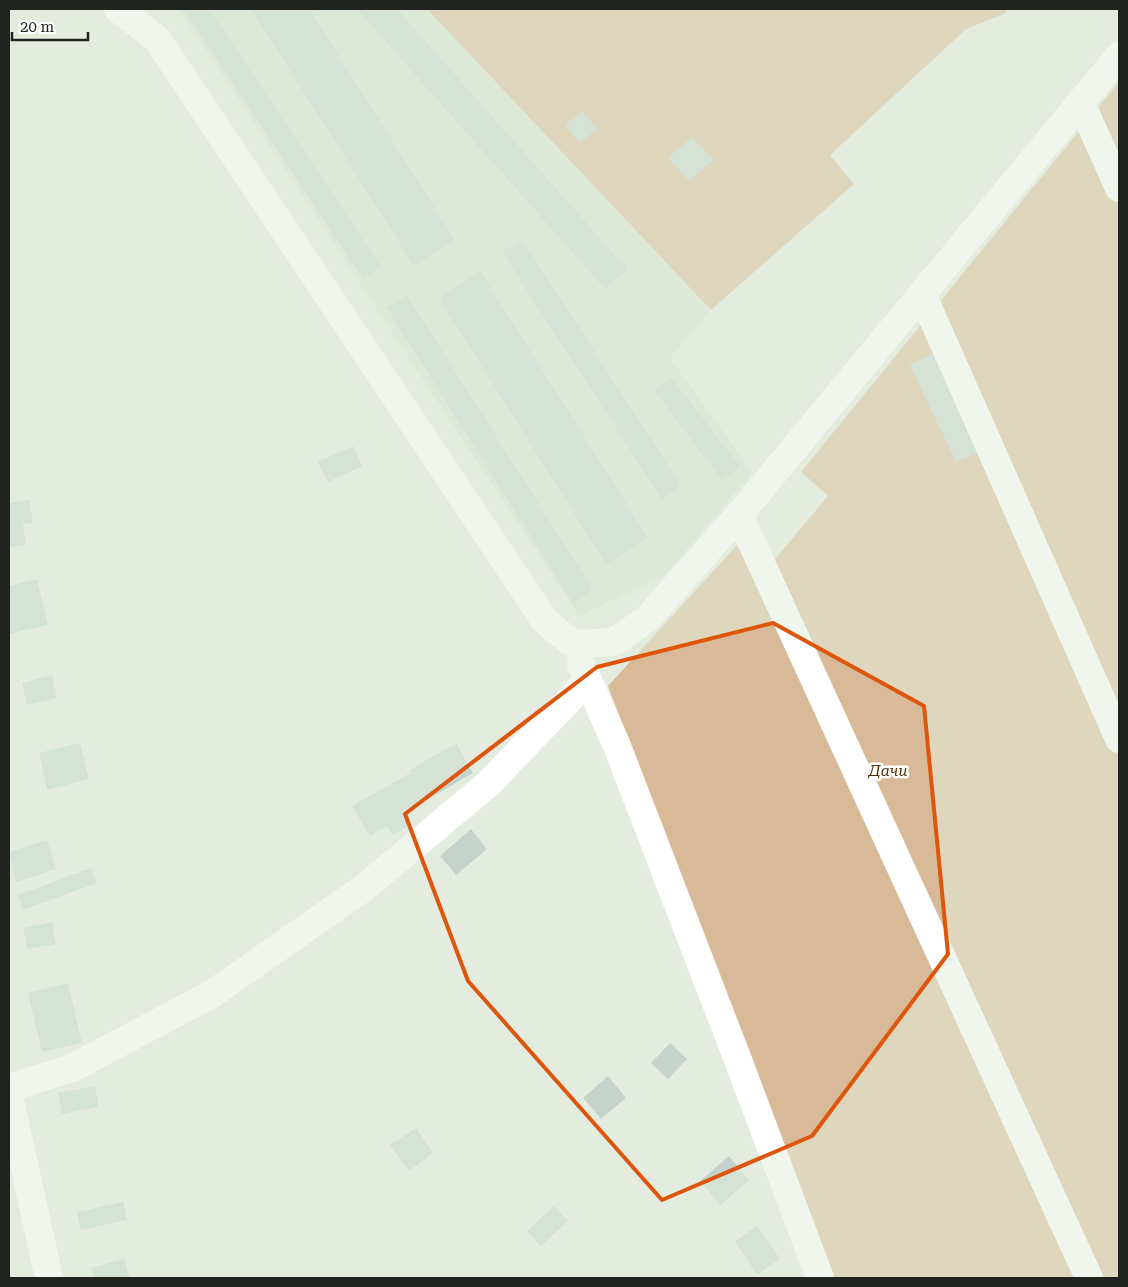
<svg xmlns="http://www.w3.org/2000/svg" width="1128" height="1287" font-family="'Roboto Serif',serif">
  <rect width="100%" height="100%" fill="#e4ecdf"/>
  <!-- built -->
  <path fill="#d5e2ce" d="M179,9H427L711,310L670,358L752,472L664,576L579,616Z"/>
  <!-- green -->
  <path fill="#d9ba98" d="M427,9H1008L1004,14L966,29L830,155L854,184L711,310Z
    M1119,82V1278H834L608,686L739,543L760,577L828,496L801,472Z"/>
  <!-- building -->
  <path fill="#c4d4cc" d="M184,9H209L381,267L363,279Z
    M251,9H309L455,240L414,266Z
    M357,9H397L627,269L605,289Z
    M582,111L597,129L580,143L565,125Z
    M692,137L713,160L689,181L668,158Z
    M522,239L681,486L662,499L502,252Z
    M480,271L648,538L606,564L439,298Z
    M407,295L593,590L573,603L387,308Z
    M941,350L987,448L956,462L910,365Z
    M671,377L740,467L722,480L654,390Z
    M353,446L362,466L328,482L318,462Z
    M29,500L33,523L23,524L26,545L9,548V503Z
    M37,579L48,625L9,634V586Z
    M52,675L57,698L27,705L22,683Z
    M80,743L89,779L47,790L39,753Z
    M456,743L473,773L404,813L411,825L392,835L387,826L370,836L352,806L410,773L408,771Z
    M471,829L487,849L456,875L440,856Z
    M47,840L56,869L16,882L9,852Z
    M91,868L97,883L23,910L18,895Z
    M52,922L56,944L27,949L23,928Z
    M68,983L82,1043L42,1052L28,993Z
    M670,1043L687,1059L668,1079L651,1063Z
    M608,1076L626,1098L601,1119L583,1098Z
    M95,1086L99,1107L62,1114L58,1093Z
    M416,1128L433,1153L409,1171L390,1145Z
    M729,1156L749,1180L720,1205L700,1181Z
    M123,1202L127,1220L81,1230L77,1212Z
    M554,1206L568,1221L541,1246L527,1231Z
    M757,1226L780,1259L757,1275L735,1241Z
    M124,1259L130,1278H94L91,1268Z"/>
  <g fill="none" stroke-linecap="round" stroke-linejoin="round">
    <!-- minor -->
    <path stroke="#fff" stroke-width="28" d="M118,9L157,39L545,621L573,644L614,642L647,619L739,515L1119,56
      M1081,103L1119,188
      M922,294L1119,739
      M739,515L1089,1278
      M581,664L617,746L738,1060L820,1278
      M9,1088L72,1068L212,994L365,887L488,784L588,680
      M9,1096L49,1278"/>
  </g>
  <!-- marked area -->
  <path d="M0 0H1128V1287H0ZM773,623L924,706L948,954L812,1136L662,1200L468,981L405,814L597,667Z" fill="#e4ecdf" fill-opacity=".55" fill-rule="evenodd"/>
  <path fill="none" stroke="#de560d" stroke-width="4" stroke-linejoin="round" d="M773,623L924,706L948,954L812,1136L662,1200L468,981L405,814L597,667Z"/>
  <g text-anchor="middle" stroke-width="5" stroke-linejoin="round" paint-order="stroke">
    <!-- park labels -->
    <g font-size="15" font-style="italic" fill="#503105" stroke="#fff">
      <text x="888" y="776">Дачи</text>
    </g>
  </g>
  <!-- border -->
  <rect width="1128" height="1287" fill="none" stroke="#20231e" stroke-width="20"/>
  <!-- scale -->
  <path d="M12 32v8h76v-8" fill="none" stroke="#20231e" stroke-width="2.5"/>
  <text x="20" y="32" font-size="15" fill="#20231e" stroke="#ffffff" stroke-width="4" paint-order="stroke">20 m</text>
</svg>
